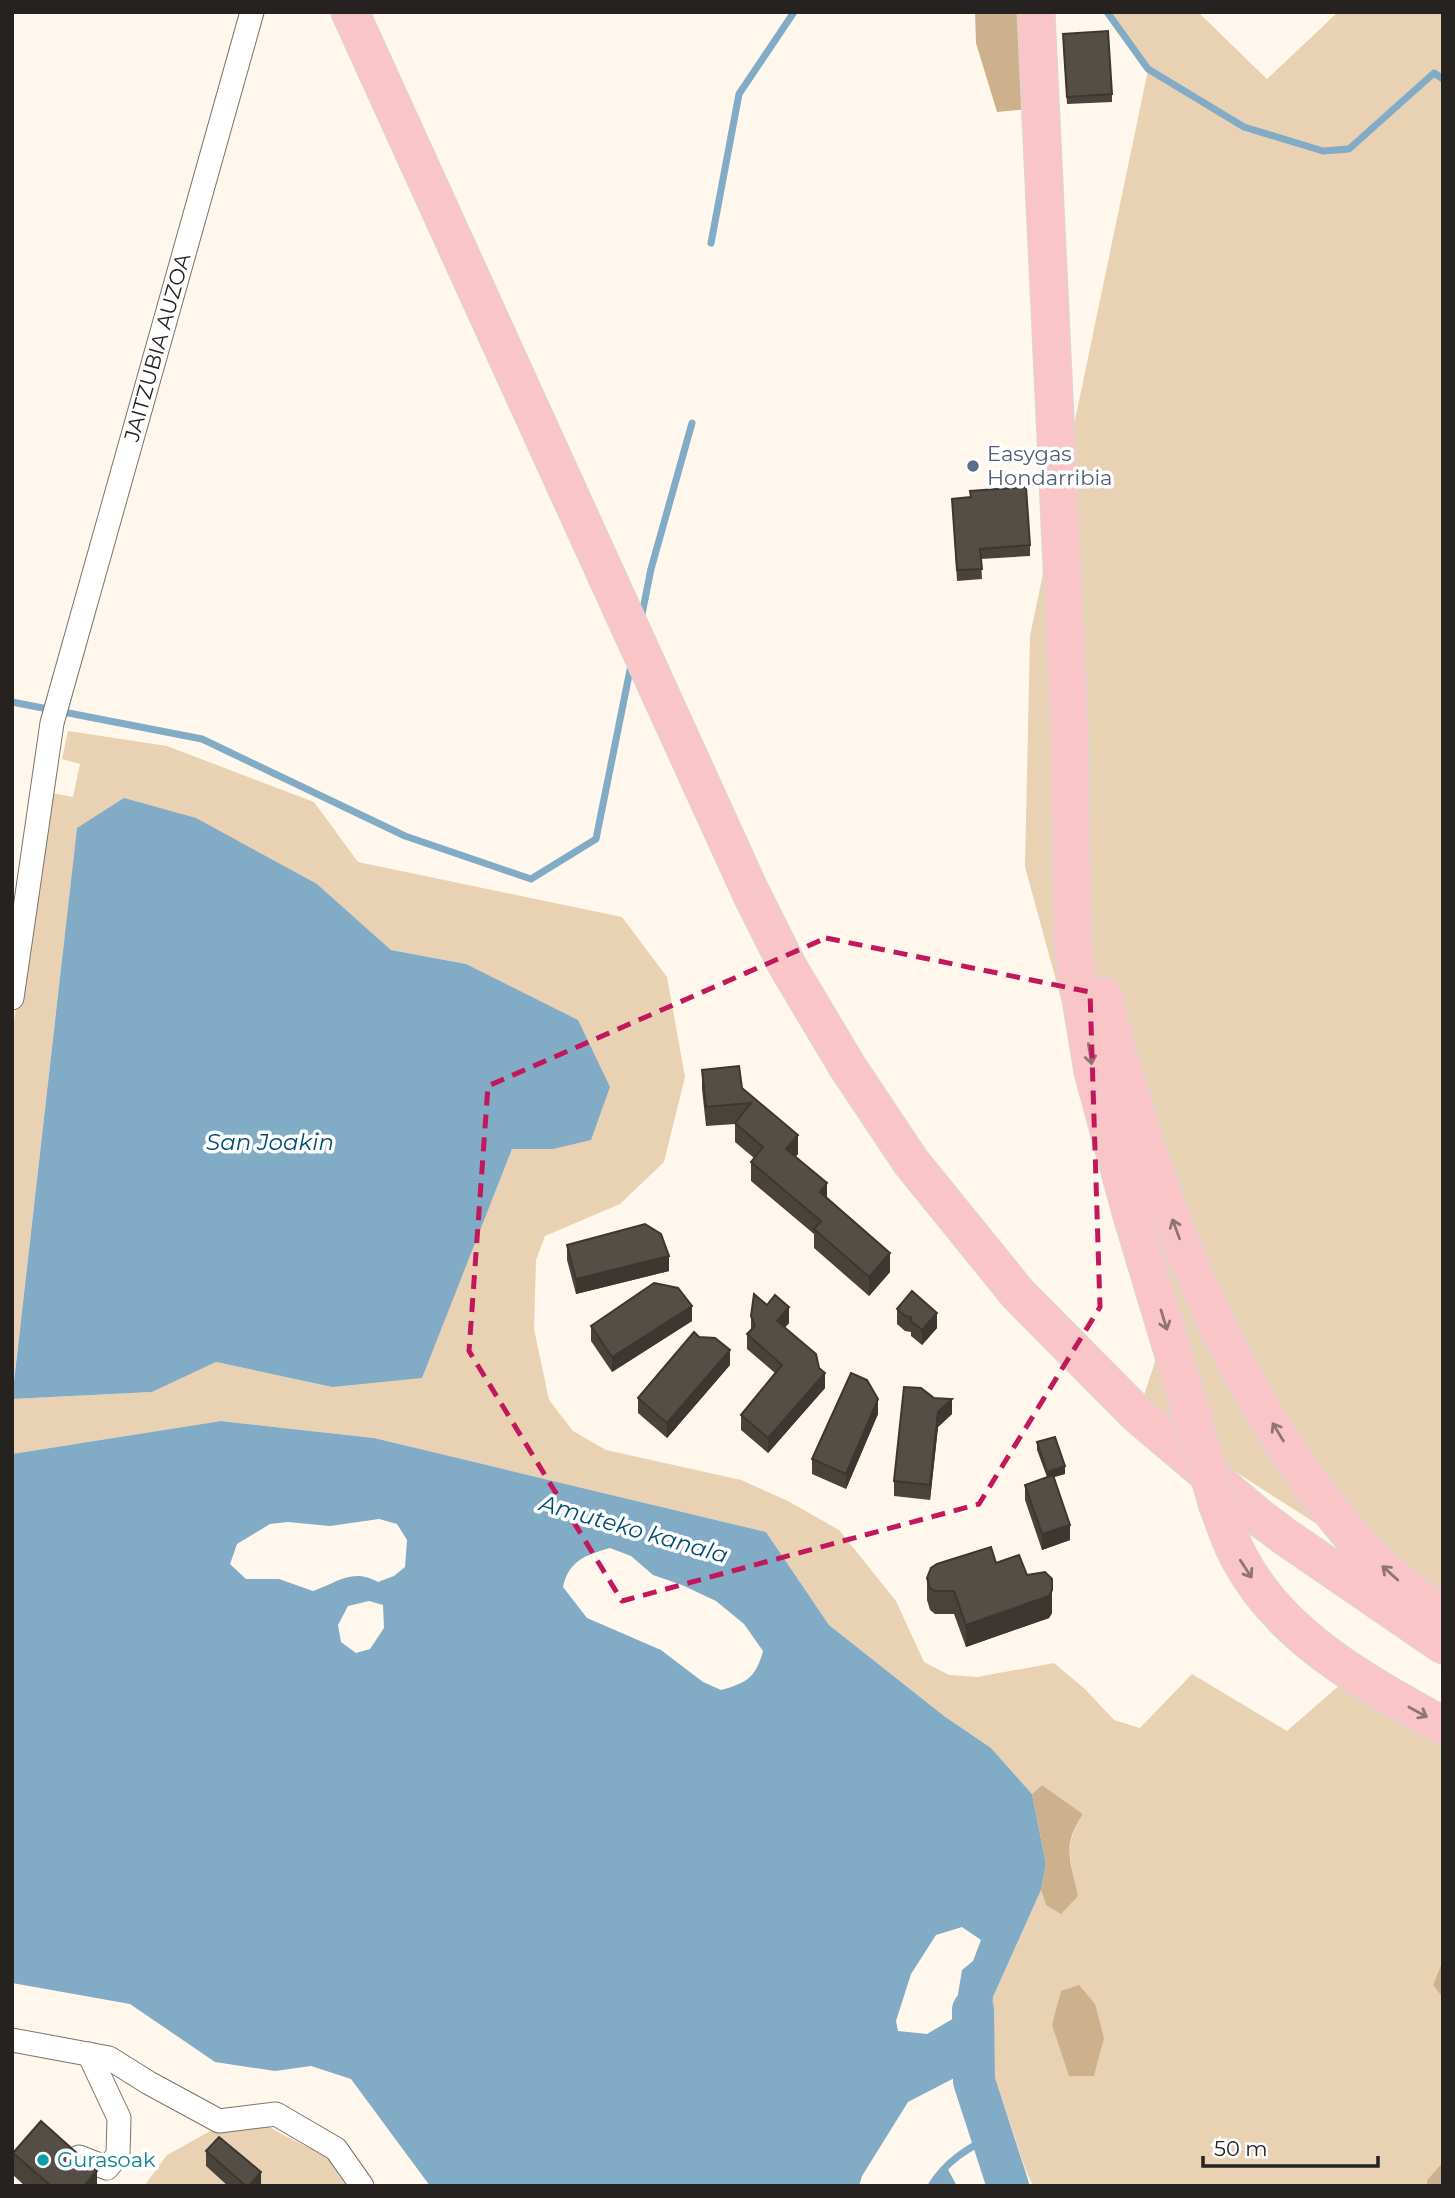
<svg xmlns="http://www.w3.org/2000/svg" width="1455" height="2198" font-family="Montserrat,sans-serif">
  <rect width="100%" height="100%" fill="#fff7ec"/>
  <!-- green -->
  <path fill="#e8d2b3" d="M1107,12H1198L1267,79L1338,12H1443V1605L1139,1410L1158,1353L1025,867L1030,636L1148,70Z
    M68,731L167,746L314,802L358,862L622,917L667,977L685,1077L664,1162L620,1204L545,1236L536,1260L534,1329L549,1400L573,1431L606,1450L741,1480L788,1501L839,1530L896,1601L924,1662L949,1675L977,1677L1054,1663L1085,1689L1114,1720L1140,1728L1192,1674L1287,1731L1342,1683L1443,1740V1960L1433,1985L1443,1998V2162L1427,2180V2186H1033L1025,2168L989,2060L993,1997L1041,1890L1046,1905L1078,1896C1071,1860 1062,1847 1083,1814L1042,1785L1032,1794L991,1748L944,1716L829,1625L766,1532L374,1438L221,1421L12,1454V1399L152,1392L216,1362L332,1387L484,1216L512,1149H553L466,964L391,950L317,884L77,829L12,1397V1038L18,991L52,793L73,797L80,764L62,759Z
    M266,2125L287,2137L326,2156L346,2186H144L167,2155L214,2129Z"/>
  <!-- forest -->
  <path fill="#cdb18c" d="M975,12H1036L1040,108L997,112L976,43Z
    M1042,1785L1083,1814C1061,1847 1071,1860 1078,1896L1061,1914L1046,1905L1041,1890L1046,1864L1032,1794Z
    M1443,1960V1998L1433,1985Z
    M1079,1985L1095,2004L1104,2038L1094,2076H1069L1052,2025L1061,1991Z
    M1443,2162V2186H1427V2180Z"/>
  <!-- water -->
  <path fill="#82abc6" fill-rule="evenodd" d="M124,798L196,818L317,884L391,950L466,964L578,1020L610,1087L591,1140L553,1149H512L422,1378L332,1387L216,1362L152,1392L12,1399L77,828Z
    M221,1421L374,1438L766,1532L829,1625L944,1716L991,1748L1032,1794L1046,1864L1041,1890L993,1997L989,2060L908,2102L862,2176L859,2186H430L351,2079L311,2066L275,2071L215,2062L130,2004L12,1983V1454ZM379,1519L397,1524L407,1540L405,1567L394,1576L378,1582C352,1568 339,1582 313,1591L279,1579H246L230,1564L237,1544L270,1524L288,1522L330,1526ZM610,1548L631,1556L653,1575L682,1585L716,1601L744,1624L763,1651C756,1677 747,1683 721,1690L703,1682L661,1650L587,1618L563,1587C569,1560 586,1555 610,1548ZM369,1601L383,1605L384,1628L370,1649L356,1653L341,1642L338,1625L348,1606ZM962,1927L981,1940L973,1961L962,1970L954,2018L927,2034L898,2031L896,2021L911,1974L936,1935Z
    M946,2166L957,2186H931Z"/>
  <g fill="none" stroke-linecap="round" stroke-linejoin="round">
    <!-- stream -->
    <path stroke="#82abc6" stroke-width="7" d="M1107,12L1148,69L1244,127L1323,151L1349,149L1434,73L1443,79
      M711,243L739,94L794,12
      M641,619L651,569L692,423
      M12,702L202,739L405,836L531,879L596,839L631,665
      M931,2186C945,2162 968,2148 992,2136"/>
    <!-- river -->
    <path stroke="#82abc6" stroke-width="42" d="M973,2010L974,2081L1008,2186"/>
    <defs>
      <g id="street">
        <path id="s1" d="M12,998L52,723L252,12"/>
        <path d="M12,2040L109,2058L149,2083L219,2121L276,2114L336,2149L362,2186"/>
        <path d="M79,2157L107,2168L118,2155L119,2118L89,2054"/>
      </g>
      <path id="primary" d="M350,12L750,891L788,967L847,1066L911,1162L1018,1294L1137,1414L1255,1514L1284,1536L1443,1645
        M1036,12L1069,717L1073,951L1093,1072L1132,1216L1190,1409
        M1104,996C1112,1036 1124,1074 1136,1113C1183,1267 1254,1427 1362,1548C1385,1573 1415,1595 1443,1616
        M1218,1506C1225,1524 1231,1544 1241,1561C1283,1639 1368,1684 1443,1726"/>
    </defs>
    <!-- street casing -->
    <use href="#street" stroke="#7b746b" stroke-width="25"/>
    <!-- primary casing -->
    <use href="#primary" stroke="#d8d7d7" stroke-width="39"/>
    <!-- street -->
    <use href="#street" stroke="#fff" stroke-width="23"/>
    <!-- primary -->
    <use href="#primary" stroke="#fac5c6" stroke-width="37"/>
    <defs>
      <path id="primary-bridge" d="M1190,1409L1218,1506"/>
    </defs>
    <!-- primary-bridge casing -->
    <use href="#primary-bridge" stroke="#d8d7d7" stroke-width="39" stroke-linecap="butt"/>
    <!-- primary-bridge -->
    <use href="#primary-bridge" stroke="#fac5c6" stroke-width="37"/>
  </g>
  <!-- wall -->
  <path fill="#49433c" d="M1063,42L1112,94V102L1067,104Z
    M952,499L1030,545V556L981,559L982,579L957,581Z
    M702,1070L742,1088L798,1154L795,1157L827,1198L890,1272L869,1296L814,1248V1234L751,1181V1162L754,1158L735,1142V1124L706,1126L702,1089Z
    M567,1245L669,1271L576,1294L567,1260Z
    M897,1309L937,1328L922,1345L911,1336V1332L905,1331L897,1324Z
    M751,1316L789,1323L784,1328L825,1388L768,1453L741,1430V1415L775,1373L747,1349V1334L751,1330Z
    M692,1321L612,1372L591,1341V1326Z
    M730,1365L667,1438L638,1413V1398Z
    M904,1387L952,1414L938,1427L930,1500L894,1496V1481Z
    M878,1414L846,1489L812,1474V1459Z
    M1037,1442L1065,1474L1054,1477L1070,1540L1042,1550L1025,1500V1485L1047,1477L1037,1450Z
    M996,1563L1027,1575L1052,1613L1049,1618L966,1647L954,1614H935L930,1610L927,1600V1578Z
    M206,2151L261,2186H228L206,2166Z
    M13,2153L97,2186H25L13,2175Z"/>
  <!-- shaded-wall -->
  <path fill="#3c3731" d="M798,1135V1154L786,1168V1149Z
    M827,1183V1202L820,1192Z
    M890,1253V1272L869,1296V1277Z
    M669,1256V1271L576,1294V1279Z
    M692,1306V1321L612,1372V1357Z
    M789,1307V1323L777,1337V1321Z
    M937,1313V1328L922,1345V1330Z
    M730,1350V1365L667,1438V1423Z
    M825,1373V1388L768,1453V1438Z
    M878,1399V1414L846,1489V1474Z
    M952,1399V1414L938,1427L930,1500V1485L938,1412Z
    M1065,1466V1474L1047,1479V1472Z
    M1070,1525V1540L1042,1550V1534Z
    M1052,1590V1613L1049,1618L966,1647V1625Z
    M97,2171V2186H84Z
    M261,2172V2186H249Z"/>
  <!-- building -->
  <path fill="#554e46" stroke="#3c3731" stroke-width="2" d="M1108,31L1112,94L1067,97L1063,34Z
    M1026,487L1030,545L980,549L982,569L957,570L952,499L971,497L970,491Z
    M739,1066L742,1088L798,1135L786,1149L827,1183L820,1192L890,1253L869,1277L814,1229L821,1221L751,1162L763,1147L735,1123L751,1103L706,1107L702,1070Z
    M645,1224L661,1234L669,1256L576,1279L567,1245Z
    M654,1283L678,1288L692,1306L612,1357L591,1326Z
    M912,1291L937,1313L922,1330L911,1321V1317L905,1316L897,1309Z
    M754,1294L767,1305L775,1295L789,1307L777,1321L816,1354L819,1368L825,1373L768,1438L741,1415L782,1365L747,1334L755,1326L751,1316Z
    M694,1332L699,1337L715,1338L730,1350L667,1423L638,1398Z
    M851,1373L867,1380L878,1399L846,1474L812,1459Z
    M904,1387L921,1388L934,1398L952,1399L938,1412L930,1485L894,1481Z
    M1055,1437L1065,1466L1047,1472L1037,1442Z
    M1053,1475L1070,1525L1042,1534L1025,1485Z
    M991,1547L996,1563L1019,1555L1027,1575L1045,1572L1052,1579V1590L1049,1596L966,1625L954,1591H935L930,1588L927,1578L931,1568L937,1564Z
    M41,2121L97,2171L84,2186H51L13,2153Z
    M219,2137L261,2172L249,2186H246L206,2151Z"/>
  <!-- one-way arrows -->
  <defs><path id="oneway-shaft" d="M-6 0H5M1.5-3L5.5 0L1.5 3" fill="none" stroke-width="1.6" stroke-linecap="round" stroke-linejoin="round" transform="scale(1.75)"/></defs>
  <g stroke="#907472">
    <use href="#oneway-shaft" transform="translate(1090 1054) rotate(81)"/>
    <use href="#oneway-shaft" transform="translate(1176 1229) rotate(-110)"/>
    <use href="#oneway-shaft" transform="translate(1164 1320) rotate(73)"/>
    <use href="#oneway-shaft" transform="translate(1278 1432) rotate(-121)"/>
    <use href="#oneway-shaft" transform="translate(1246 1569) rotate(57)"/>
    <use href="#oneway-shaft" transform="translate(1390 1573) rotate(-138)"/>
    <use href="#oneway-shaft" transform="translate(1418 1712) rotate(29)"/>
  </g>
  <!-- marked area -->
  <path fill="none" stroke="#c2185b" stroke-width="5" stroke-dasharray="14 9" stroke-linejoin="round" d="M826,938L1090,992L1100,1307L979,1504L622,1601L469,1351L488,1086Z"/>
  <!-- markers -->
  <circle fill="#5c6f8a" stroke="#fff" stroke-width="2.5" cx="973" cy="466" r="7"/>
  <circle fill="#0f9aa8" stroke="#fff" stroke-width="2.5" cx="43" cy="2160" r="7"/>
  <g text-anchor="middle" stroke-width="7" stroke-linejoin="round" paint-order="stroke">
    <!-- street labels -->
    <g font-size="21" fill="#25221f" stroke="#fff">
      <text dy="7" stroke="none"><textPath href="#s1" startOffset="668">JAITZUBIA AUZOA</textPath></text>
    </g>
    <!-- service labels -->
    <g font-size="21" fill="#4e5e75" stroke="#fff" text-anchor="start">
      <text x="987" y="461">Easygas<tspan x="987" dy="24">Hondarribia</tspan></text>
    </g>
    <!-- culture labels -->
    <g font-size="21" fill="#0d838f" stroke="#fff" text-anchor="start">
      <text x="57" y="2167">Gurasoak</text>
    </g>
    <!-- water labels -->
    <g font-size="23" font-style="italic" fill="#004e73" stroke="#fff">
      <text x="270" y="1150">San Joakin</text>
      <text transform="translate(634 1529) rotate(16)" y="8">Amuteko kanala</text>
    </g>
  </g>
  <!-- border -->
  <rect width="1455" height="2198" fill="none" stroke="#25221f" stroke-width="28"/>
  <!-- scale -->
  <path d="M1203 2156v10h175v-10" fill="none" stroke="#25221f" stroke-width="3.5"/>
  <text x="1214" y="2156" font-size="21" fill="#25221f" stroke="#ffffff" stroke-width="5" paint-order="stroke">50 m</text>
</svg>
